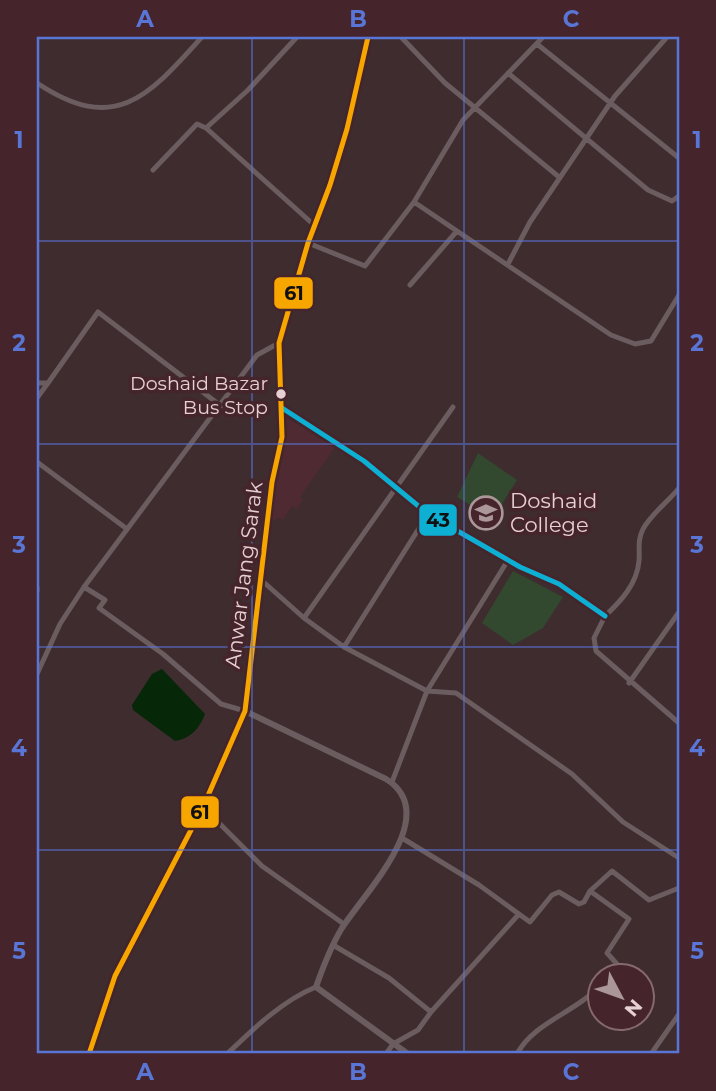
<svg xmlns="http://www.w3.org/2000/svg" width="716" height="1091" font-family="Montserrat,sans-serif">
  <rect width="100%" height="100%" fill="#3e2c2f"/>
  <!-- built -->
  <path fill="#4f2a32" d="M282,415L335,447L300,497L303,500L297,509L292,506L283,520L279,518L270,522Z"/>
  <!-- green -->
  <path fill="#324930" d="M478,453L517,480L497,512H482L457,497Z
    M513,571L563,597L543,628L513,645L482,623Z"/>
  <!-- water -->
  <path fill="#062708" d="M162,669L205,714C200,728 190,739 175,741L133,710L132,705L152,674Z"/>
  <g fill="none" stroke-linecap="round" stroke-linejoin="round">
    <!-- minor -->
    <path stroke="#6a5c5f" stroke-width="5" d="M401,37L445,83L559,177
      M537,44L679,158
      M508,73L648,190L672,201L679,196
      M37,83C115,135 148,97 202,37
      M206,128L314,225
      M153,170L197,124L206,128L248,90L297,37
      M414,202L611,335L635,344L651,341L679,295
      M308,243L365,266L414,202L463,120L543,37
      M508,264L530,222L615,96L667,37
      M410,285L457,231
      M37,383H48L98,312L221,406
      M37,398L48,383
      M282,408L364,461L428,514L520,567L559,584L605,616
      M37,462L127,529
      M259,578L304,618L344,647L427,691L456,693L572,774L623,822L679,858
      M37,587V591
      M84,587L105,600L99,608L163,654L221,704L245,711
      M605,616C621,601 637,584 639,561C640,549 637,541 643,529C652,513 668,502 679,488
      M605,616L594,638L596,651L679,723
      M304,618L453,407
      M344,647L428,514
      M37,674L60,624L84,587L257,355L279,343
      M629,683L679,612
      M392,782L427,691L508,560
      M203,807L262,866L341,922
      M402,838L479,885L530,922L552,895L559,892L579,904L584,902L590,891L612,871L649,900L679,888
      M590,891L629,919L607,953L617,964L609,976
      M333,945L389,978L431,1012L418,1030L393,1044L386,1054
      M431,1012L519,914
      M227,1054C252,1030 283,1000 316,987
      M517,1054C534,1022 577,1012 600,985
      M651,1054L679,1014"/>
    <!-- tertiary -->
    <path stroke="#6a5c5f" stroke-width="6" d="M245,711L386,779C443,814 366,891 342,928C331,946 323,967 316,987L408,1054"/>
    <!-- secondary -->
    <path stroke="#6a5c5f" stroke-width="7" d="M89,1054L115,976L203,807L245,711L272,482L282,437L279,343L308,243L330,185L347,129L368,37"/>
    <defs>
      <path id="bus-1" d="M282,408L364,461L428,514L520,567L559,584L605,616"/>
      <path id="bus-2" d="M89,1054L115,976L203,807L245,711L272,482L282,437L279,343L308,243L330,185L347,129L368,37"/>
    </defs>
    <!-- bus-1 casing -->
    <use href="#bus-1" stroke="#45252b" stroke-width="10"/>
    <!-- bus-2 casing -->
    <use href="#bus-2" stroke="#45252b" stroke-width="10"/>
    <!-- bus-1 -->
    <use href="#bus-1" stroke="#0dafd3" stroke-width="5"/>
    <!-- bus-2 -->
    <use href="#bus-2" stroke="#f7a600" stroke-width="5"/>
  </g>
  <!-- grid -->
  <path fill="none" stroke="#5975d6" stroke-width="2" stroke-opacity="0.55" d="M252,37V1054M464,37V1054M37,241H679M37,444H679M37,647H679M37,850H679"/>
  <!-- icons -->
  <defs>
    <symbol id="university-ring" viewBox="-11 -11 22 22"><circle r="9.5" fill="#45252b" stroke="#ab979a" stroke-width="1.5"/><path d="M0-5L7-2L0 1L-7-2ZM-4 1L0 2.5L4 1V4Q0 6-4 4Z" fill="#ab979a"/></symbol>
  </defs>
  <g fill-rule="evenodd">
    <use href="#university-ring" x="467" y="494" width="38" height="38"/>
  </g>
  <!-- markers -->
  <circle fill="#e6d0d3" stroke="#45252b" stroke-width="2.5" cx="281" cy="394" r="6"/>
  <g text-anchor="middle" stroke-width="7" stroke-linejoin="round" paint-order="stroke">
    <!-- bus labels -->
    <g font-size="19" fill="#e6d0d3" stroke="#45252b" text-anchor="end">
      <text x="268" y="390">Doshaid Bazar<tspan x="268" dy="24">Bus Stop</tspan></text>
    </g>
    <!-- poi labels -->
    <g font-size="21" fill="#e6d0d3" stroke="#45252b" text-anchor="start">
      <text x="510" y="508">Doshaid<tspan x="510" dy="24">College</tspan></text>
    </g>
    <!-- street labels -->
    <g font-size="21" fill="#e6d0d3" stroke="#45252b">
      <text transform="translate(244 575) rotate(-83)" y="7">Anwar Jang Sarak</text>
    </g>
  </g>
  <g stroke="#45252b" stroke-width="2.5">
    <rect x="273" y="276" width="41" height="34" rx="7" fill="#f7a600"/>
    <rect x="418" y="503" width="40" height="34" rx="7" fill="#0dafd3"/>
    <rect x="180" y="795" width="40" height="34" rx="7" fill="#f7a600"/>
  </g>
  <g font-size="19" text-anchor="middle" font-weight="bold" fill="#111">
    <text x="294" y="300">61</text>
    <text x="438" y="527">43</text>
    <text x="200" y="819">61</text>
  </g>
  <!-- border -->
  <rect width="716" height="1091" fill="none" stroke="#45252b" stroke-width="77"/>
  <!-- north arrow -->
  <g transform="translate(621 997) rotate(131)"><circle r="33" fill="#45252b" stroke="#85696e" stroke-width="2"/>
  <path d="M0-5L12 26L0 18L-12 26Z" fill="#ab979a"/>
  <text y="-10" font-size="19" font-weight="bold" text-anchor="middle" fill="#e6d0d3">N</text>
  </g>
  <rect x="38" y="38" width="640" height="1014" fill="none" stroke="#5975d6" stroke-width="2.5"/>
  <g font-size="23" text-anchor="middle" font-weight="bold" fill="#5975d6">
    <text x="145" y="27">A</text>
    <text x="358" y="27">B</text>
    <text x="571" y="27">C</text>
    <text x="19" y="148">1</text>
    <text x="697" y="148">1</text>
    <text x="19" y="351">2</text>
    <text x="697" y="351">2</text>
    <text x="19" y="553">3</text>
    <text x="697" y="553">3</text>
    <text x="19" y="756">4</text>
    <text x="697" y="756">4</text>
    <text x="19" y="959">5</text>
    <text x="697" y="959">5</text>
    <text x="145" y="1080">A</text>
    <text x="358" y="1080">B</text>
    <text x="571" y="1080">C</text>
  </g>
</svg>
